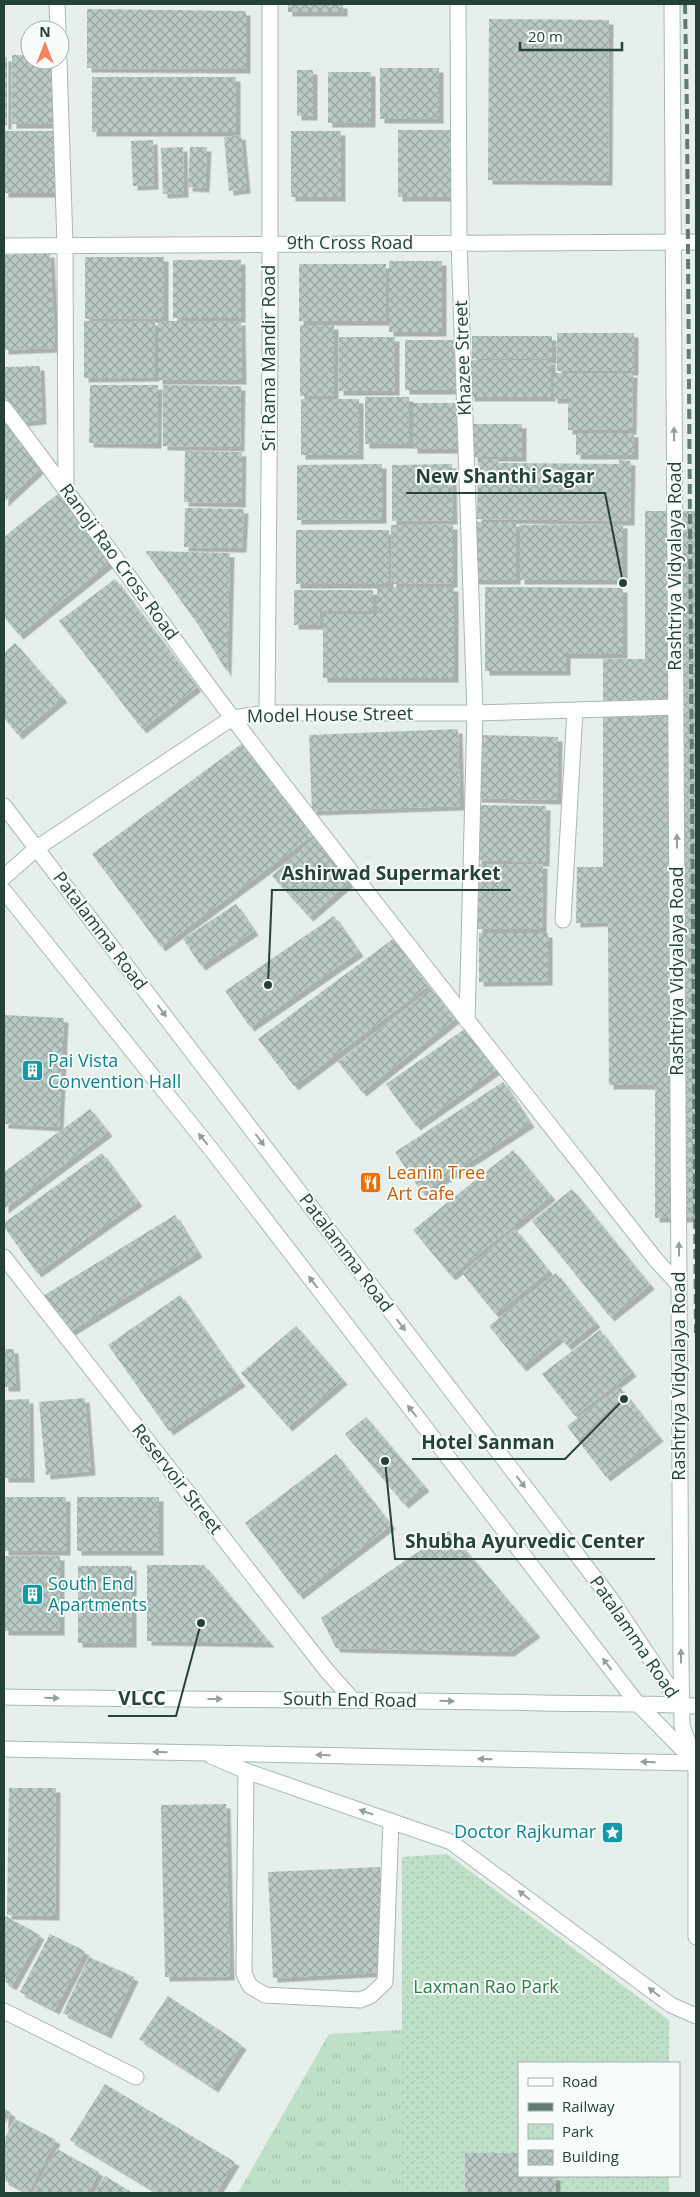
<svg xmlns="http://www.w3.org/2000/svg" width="700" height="2197" font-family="'Open Sans',sans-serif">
  <defs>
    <pattern id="grass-tufts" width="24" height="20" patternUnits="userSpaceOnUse" patternTransform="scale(1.25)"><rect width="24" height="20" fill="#bfe0c8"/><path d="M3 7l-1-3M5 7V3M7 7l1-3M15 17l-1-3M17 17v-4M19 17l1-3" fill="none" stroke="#a4c1ad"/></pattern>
    <pattern id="park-dots" width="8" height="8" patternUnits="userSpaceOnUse" patternTransform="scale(1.25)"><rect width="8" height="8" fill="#bfe0c8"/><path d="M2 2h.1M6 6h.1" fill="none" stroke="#a4c1ad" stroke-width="1.8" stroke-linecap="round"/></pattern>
    <pattern id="building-cross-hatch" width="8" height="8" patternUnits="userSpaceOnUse" patternTransform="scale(1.25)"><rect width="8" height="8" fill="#bbcac4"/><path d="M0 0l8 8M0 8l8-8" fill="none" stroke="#98a6a0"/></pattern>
    <filter id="shadow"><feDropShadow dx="4.5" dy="4.5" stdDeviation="0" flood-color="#0004"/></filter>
  </defs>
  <rect width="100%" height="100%" fill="#e6efeb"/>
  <!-- grass -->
  <path fill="url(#grass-tufts)" d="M402,2030V2193H238L329,2034Z"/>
  <!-- park -->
  <path fill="url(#park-dots)" d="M447,1854L669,2020V2063H519V2176H669V2193H402V1857Z"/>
  <!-- building -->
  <path fill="url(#building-cross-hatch)" filter="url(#shadow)" d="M288,4H343V12H288Z
    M87,9L246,11V69L87,68Z
    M489,19L609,20L608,181L488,180Z
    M12,55H30V60H52V124H12Z
    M4,57H7V125H4Z
    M380,68H439V119H380Z
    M297,70H313V116H297Z
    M328,72H371V123H328Z
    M92,77H236V132H92Z
    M398,130H451V197H398Z
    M4,131H55V193H4Z
    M291,131H341V197H291Z
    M241,135L246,189L229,191L224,137Z
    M153,140L154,185L133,186L131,141Z
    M183,147L184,193L163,194L161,148Z
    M190,147H207L205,188L188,187Z
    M50,253L55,348L4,350V255Z
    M85,257H164V318L85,319Z
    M173,260H241V318H173Z
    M389,261H442V332H389Z
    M299,264H386V321H299Z
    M84,321H155V377L84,378Z
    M158,321H241L242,380H158Z
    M300,325H334V396H300Z
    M557,333H634V371H557Z
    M472,336H552V359H472Z
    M339,337H395V391H339Z
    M405,340H458V390H405Z
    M470,360H551V397H470Z
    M40,366L42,420L21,422L4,396V367Z
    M553,373H633L632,430H568V399H553Z
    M90,385H158L157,444L89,443Z
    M163,385L241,386L240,447L163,446Z
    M365,397H409V444H365Z
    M301,399H359V455H301Z
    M413,403H461V449H413Z
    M7,422L45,464L4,502V426Z
    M473,424H522V457H473Z
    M576,433H634V455H576Z
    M185,451L242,452L241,503L184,502Z
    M478,459H498V463L619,464V460L631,461L630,521L477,519Z
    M382,464V519L297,520V465Z
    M452,464L453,520L392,521V465Z
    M59,493L113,560L19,635L4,617V537Z
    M185,508L244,509L242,548L184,547Z
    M645,511H696V1218H655V1085H609L608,922L576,923L577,867H603V659H645Z
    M472,522H516V580H472Z
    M623,524V580H520V525Z
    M391,525H453V583L392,584Z
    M296,530H389V584H296Z
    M145,551L230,553L227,672L199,626Z
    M115,579L197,687L142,729L59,621Z
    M377,587H454V678H323V614H377Z
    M485,587L623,588V654H566V671H485Z
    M294,590H373V611H320V625H294Z
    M15,643L63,698L18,735L4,718V653Z
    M458,729L460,806L312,811L309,735Z
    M479,735L558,737L557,800L477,798Z
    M244,742L313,835L161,947L92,854Z
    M478,805L546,806L545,862L477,860Z
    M316,837L353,879L309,917L272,876Z
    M478,864H543L542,929H478Z
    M236,904L254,931L201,966L183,939Z
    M334,916L359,952L250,1027L225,991Z
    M479,933H548V981L479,982Z
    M393,939L428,986L294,1086L258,1039Z
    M431,989L455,1019L362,1092L338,1062Z
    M4,1015L64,1018L59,1127L4,1124Z
    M466,1028L496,1070L416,1126L386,1084Z
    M503,1082L530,1123L422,1193L395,1152Z
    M90,1109L108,1132L4,1209V1172Z
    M513,1150L551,1196L451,1276L413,1230Z
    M102,1153L138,1202L37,1273L4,1227V1223Z
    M572,1189L650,1285L610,1317L532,1221Z
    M175,1215L198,1253L66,1334L43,1296Z
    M515,1229L549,1271L495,1314L462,1273Z
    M556,1273L596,1323L567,1346L560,1337L522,1367L489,1326Z
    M180,1295L241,1382L169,1431L108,1345Z
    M296,1326L343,1380L288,1427L241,1373Z
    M600,1330L632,1372L575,1416L542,1374Z
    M4,1349H14L16,1387H4Z
    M620,1387L659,1437L606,1477L567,1426Z
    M85,1398L91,1471L46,1475L39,1402Z
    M29,1399L30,1478H4V1400Z
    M366,1417L425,1487L404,1504L345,1434Z
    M336,1454L391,1525L299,1595L245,1523Z
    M4,1497H66V1551H4Z
    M77,1497H159V1551H77Z
    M449,1531L536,1633L510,1652L336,1648L321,1618Z
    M4,1556H60V1631H4Z
    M147,1565H204L270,1643L147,1641Z
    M78,1566H132V1643H78Z
    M9,1788H56L55,1916L7,1915Z
    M226,1804L230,1976L165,1977L161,1805Z
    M380,1867L385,1972L273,1978L268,1872Z
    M4,1915L40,1935L12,1986L4,1981Z
    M50,1934L85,1951L55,2010L20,1992Z
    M89,1957L134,1977L107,2034L63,2013Z
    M168,1996L242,2045L214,2088L139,2039Z
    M105,2084L235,2162L216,2193H158L70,2140Z
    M4,2108L11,2113L4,2126Z
    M15,2119L56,2140L28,2193L4,2180V2140Z
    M57,2149L99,2172L88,2193H36L33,2192Z
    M465,2153H519V2176H556V2193H465Z
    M105,2176L133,2193H94Z"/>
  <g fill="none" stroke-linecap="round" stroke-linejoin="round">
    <defs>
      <path id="service" d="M246,1771L244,1974L250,1986L265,1995L360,2000L370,1996L385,1982L391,1821"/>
      <path id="minor" d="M57,4L58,30
        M458,4L459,242L475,713L467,1021
        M59,60L65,245L66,489
        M4,246L696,242
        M4,408C83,510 156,617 234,720C373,902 515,1081 656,1260L679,1285
        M267,713L270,356V4
        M4,877L37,848L232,718L267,713H475L676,707
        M563,920L575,710
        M4,1257L327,1671L352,1699
        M4,2011L136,2077"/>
      <path id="secondary" d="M672,4L681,1662L682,1726L696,1763V1937
        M4,806L610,1598L681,1705
        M4,891L214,1153L637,1703L692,1759
        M4,1697C183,1700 362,1699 541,1703C593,1704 644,1703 696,1706
        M4,1749L696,1763
        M211,1756L246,1771L451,1842L671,2005L696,2016"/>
    </defs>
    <!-- service casing -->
    <use href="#service" stroke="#a8b8b2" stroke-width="17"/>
    <!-- minor casing -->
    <use href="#minor" stroke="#a8b8b2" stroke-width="17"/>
    <!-- secondary casing -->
    <use href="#secondary" stroke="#a4bbb3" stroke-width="17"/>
    <!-- service -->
    <use href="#service" stroke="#fff" stroke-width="15"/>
    <!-- minor -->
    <use href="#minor" stroke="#fff" stroke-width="15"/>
    <!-- secondary -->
    <use href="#secondary" stroke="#fff" stroke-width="15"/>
    <!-- rail -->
    <path stroke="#5f7d75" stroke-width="4" stroke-dasharray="10 5" stroke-linecap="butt" d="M685,4L687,115L696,1333"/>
  </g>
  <!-- one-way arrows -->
  <defs><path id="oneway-solid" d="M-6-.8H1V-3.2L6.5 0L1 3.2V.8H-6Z" transform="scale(1.25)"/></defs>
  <g fill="#92a09c">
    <use href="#oneway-solid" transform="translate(674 434) rotate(-90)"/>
    <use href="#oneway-solid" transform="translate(677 841) rotate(-90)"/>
    <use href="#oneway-solid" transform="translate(162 1011) rotate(53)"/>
    <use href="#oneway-solid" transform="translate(203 1139) rotate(-129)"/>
    <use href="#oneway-solid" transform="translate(260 1140) rotate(53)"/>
    <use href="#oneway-solid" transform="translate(679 1249) rotate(-90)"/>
    <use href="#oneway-solid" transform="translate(313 1282) rotate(-128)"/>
    <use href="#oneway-solid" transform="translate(401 1325) rotate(53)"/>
    <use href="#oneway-solid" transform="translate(412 1411) rotate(-128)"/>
    <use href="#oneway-solid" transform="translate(521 1482) rotate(53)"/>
    <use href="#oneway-solid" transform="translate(681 1656) rotate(-90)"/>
    <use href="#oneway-solid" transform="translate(607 1664) rotate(-128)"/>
    <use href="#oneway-solid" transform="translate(52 1698) rotate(1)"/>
    <use href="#oneway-solid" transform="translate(215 1699)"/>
    <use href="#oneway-solid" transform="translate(447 1701) rotate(1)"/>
    <use href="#oneway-solid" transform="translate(160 1752) rotate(-179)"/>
    <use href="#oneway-solid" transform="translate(323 1755) rotate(-179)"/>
    <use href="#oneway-solid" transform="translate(485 1759) rotate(-179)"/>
    <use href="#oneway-solid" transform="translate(648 1762) rotate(-179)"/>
    <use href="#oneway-solid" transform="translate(366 1812) rotate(-161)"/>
    <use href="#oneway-solid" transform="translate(524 1895) rotate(-143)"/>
    <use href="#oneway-solid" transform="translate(654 1992) rotate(-143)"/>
  </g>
  <!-- icons -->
  <defs>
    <symbol id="building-square" viewBox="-11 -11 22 22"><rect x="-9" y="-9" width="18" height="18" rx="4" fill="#0f9aa8" stroke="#f7fbf9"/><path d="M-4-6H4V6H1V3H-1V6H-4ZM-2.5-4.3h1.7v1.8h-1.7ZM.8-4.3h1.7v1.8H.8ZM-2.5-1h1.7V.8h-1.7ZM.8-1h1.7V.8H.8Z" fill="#fff"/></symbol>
    <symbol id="restaurant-square" viewBox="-11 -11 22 22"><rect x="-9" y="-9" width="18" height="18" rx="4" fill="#e8710a" stroke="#f7fbf9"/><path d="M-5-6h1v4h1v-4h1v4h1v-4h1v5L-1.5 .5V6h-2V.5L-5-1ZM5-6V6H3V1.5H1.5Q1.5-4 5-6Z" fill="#fff"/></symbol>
    <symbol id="sight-square" viewBox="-11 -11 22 22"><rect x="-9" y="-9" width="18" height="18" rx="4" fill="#0f9aa8" stroke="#f7fbf9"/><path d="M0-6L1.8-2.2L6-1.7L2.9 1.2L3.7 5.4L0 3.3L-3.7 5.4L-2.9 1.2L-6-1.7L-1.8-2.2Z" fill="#fff"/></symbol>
  </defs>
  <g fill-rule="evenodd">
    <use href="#building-square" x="20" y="1058" width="25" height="25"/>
    <use href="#restaurant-square" x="358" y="1170" width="25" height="25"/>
    <use href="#building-square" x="20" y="1582" width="25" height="25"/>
    <use href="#sight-square" x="600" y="1820" width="25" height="25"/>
  </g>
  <g text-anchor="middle" stroke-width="4" stroke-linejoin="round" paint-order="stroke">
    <!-- street labels -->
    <g font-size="18" fill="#24423a" stroke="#f7fbf9">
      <text x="350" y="249">9th Cross Road</text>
      <text transform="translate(269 358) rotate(-90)" y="6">Sri Rama Mandir Road</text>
      <text transform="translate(463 358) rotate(-92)" y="6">Khazee Street</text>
      <text transform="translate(119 562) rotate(54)" y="6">Ranoji Rao Cross Road</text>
      <text transform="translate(675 566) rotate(-90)" y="6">Rashtriya Vidyalaya Road</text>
      <text transform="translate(330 715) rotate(-1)" y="6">Model House Street</text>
      <text transform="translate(100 931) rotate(53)" y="6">Patalamma Road</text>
      <text transform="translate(677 971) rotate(-90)" y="6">Rashtriya Vidyalaya Road</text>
      <text transform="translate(346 1253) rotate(53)" y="6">Patalamma Road</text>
      <text transform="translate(679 1376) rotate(-90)" y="6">Rashtriya Vidyalaya Road</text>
      <text transform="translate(177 1479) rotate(52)" y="6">Reservoir Street</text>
      <text transform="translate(634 1637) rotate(56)" y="6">Patalamma Road</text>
      <text transform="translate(350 1700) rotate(1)" y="6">South End Road</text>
    </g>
    <!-- culture labels -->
    <g font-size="18" fill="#0d838f" stroke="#f7fbf9" text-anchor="start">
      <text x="48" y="1067">Pai Vista<tspan x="48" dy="21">Convention Hall</tspan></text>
      <text x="48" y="1590">South End<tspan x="48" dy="21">Apartments</tspan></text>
      <text x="596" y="1838" text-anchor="end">Doctor Rajkumar</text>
    </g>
    <!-- food labels -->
    <g font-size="18" fill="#c56008" stroke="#f7fbf9" text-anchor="start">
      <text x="387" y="1179">Leanin Tree<tspan x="387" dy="21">Art Cafe</tspan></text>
    </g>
    <!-- park labels -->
    <g font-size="18" fill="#2d7a4b" stroke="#f7fbf9">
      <text x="486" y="1993">Laxman Rao Park</text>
    </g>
  </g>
  <!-- callouts -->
  <path fill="none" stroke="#24423a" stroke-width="2" d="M623 583L605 493H406M268 985L272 890H511M624 1399L565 1459H412M385 1461L395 1559H655M201 1623L176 1716H108"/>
  <g fill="#24423a" stroke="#f7fbf9" stroke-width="2">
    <circle cx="623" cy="583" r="5"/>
    <circle cx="268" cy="985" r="5"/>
    <circle cx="624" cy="1399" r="5"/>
    <circle cx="385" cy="1461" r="5"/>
    <circle cx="201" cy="1623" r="5"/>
  </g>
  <g font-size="19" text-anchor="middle" font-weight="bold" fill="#24423a" stroke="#f7fbf9" stroke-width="4" stroke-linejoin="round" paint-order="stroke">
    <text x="505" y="483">New Shanthi Sagar</text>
    <text x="391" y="880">Ashirwad Supermarket</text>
    <text x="488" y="1449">Hotel Sanman</text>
    <text x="525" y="1548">Shubha Ayurvedic Center</text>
    <text x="142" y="1705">VLCC</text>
  </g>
  <!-- border -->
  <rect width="700" height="2197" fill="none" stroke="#24423a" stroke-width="10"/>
  <!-- legend -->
  <rect x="518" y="2062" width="162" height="115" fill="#f7fbf9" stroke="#a3b1ad"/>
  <rect x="528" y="2078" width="25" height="8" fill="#ffffff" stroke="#a3b1ad"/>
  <text x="562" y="2087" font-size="15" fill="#24423a">Road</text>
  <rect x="528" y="2103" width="25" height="8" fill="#5f7d75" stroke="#a3b1ad"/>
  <text x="562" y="2112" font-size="15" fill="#24423a">Railway</text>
  <rect x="528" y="2124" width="25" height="15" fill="url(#park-dots)" stroke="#a3b1ad"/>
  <text x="562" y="2137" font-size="15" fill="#24423a">Park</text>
  <rect x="528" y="2150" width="25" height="15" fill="url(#building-cross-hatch)" stroke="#a3b1ad"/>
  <text x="562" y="2162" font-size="15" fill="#24423a">Building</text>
  <!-- north arrow -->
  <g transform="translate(45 45)"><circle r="24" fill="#f7fbf9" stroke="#a3b1ad"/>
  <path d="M0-4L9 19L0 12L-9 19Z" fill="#f4845f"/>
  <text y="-8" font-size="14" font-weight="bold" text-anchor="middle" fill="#24423a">N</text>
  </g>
  <!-- scale -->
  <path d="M520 42v8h102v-8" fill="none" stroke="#24423a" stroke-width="2.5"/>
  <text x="528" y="42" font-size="15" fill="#24423a" stroke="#f7fbf9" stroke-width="4" paint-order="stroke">20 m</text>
</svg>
